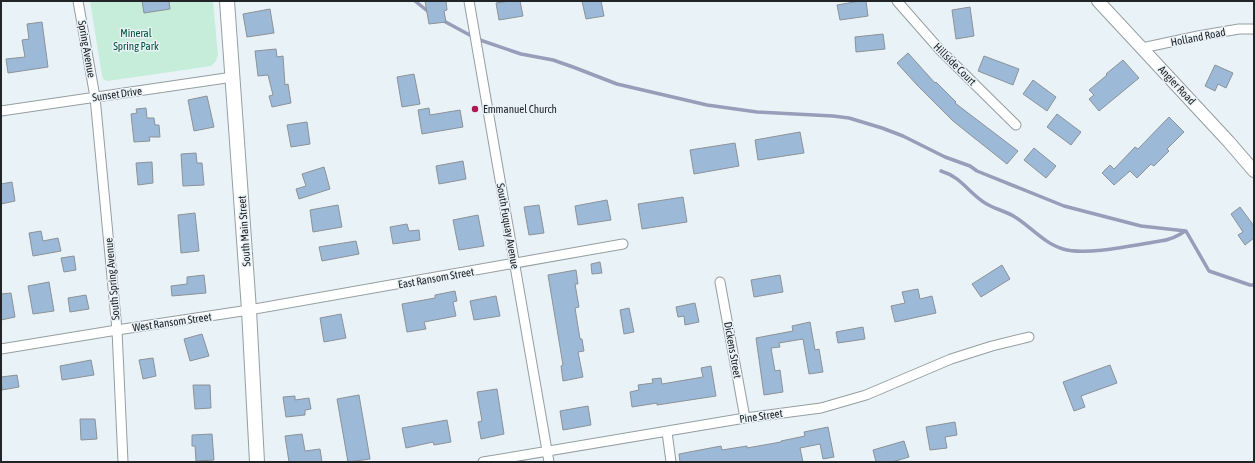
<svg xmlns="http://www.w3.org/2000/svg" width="1255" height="463" font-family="'Asap Condensed',sans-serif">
  <rect width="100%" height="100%" fill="#e9f3f7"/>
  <!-- green -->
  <path fill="#c5edd9" d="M90,1H213L218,55L216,61L211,66L108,81L104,80L102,76Z"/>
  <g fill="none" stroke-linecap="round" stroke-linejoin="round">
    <!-- stream -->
    <path stroke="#989db9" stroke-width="3.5" d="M415,1L430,13
      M442,20L477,39L521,54L553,60L573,67L617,84L707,105L757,112L833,116L849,118L882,128L903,136L945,157L970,166L977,171L1064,206L1141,226L1186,231L1209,271L1250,285H1254
      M941,171C961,177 968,192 985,203C994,209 1006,211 1015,217C1031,227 1045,244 1063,249C1086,256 1135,245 1160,241C1169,240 1177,237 1185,231"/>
  </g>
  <!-- building -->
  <path fill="#9cb9d7" stroke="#8c9298" d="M142,1H169L170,9L144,13Z
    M425,1H446L447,10L444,11L446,22L429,24Z
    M510,1H520L523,16L499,20L496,3Z
    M582,1H601L604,16L586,19Z
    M860,1H866L868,16L840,20L837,5Z
    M970,7L974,36L956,39L952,10Z
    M270,9L274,33L247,37L243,14Z
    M42,22L48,67L8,73L6,59L25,57L22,40L29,39L27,24Z
    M883,34L885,49L856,52L855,37Z
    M276,49L277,57L283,56L285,85L288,84L291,103L272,107L269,96L273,95L268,75L258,76L255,51Z
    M908,53L935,83L936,82L956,102L955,103L1018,151L1007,164L953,121L917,85L897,63Z
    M984,56L1019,69L1013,85L978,71Z
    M1123,60L1139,78L1099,111L1089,99L1094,95L1089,90L1107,75L1106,74Z
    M1215,65L1233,73L1226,88L1218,84L1215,91L1205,86Z
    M414,74L420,104L402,107L397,77Z
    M1033,80L1056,97L1047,111L1023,94Z
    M207,96L214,127L194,131L188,100Z
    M146,108L147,118H154L155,125H159L160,137H149L150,141L134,142L131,114L137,113L136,109Z
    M429,108L430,115L460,110L463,127L422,134L418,110Z
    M1057,114L1081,132L1071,145L1047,127Z
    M1169,117L1184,132L1167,149L1169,151L1154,166L1151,164L1137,178L1130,171L1114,185L1102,173L1110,165L1114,169L1135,147L1138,149Z
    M307,122L310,144L291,147L287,125Z
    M800,132L804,153L758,160L755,140Z
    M735,143L739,166L694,174L690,150Z
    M1034,148L1056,166L1046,178L1024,160Z
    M196,153L197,163H202L204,185L183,186L181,154Z
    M463,161L466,179L439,184L436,166Z
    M152,162L153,183L138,185L136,163Z
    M324,167L330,189L299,199L296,189L306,186L302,174Z
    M12,182L15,201L1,204V184Z
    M683,197L687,222L642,229L638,204Z
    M607,200L611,220L578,225L575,206Z
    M338,205L342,227L313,232L310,210Z
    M539,205L544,233L529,235L524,207Z
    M1240,207L1254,226V238L1245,245L1238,235L1243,232L1231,214Z
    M195,213L199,251L181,253L178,215Z
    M478,215L484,246L459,250L453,220Z
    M407,224L409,231L419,230L420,240L393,244L390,227Z
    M41,231L43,241L58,238L61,251L33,256L29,233Z
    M356,241L359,254L322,261L319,247Z
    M74,256L76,270L64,272L61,258Z
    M600,262L602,273L592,274L591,264Z
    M1002,265L1010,279L981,297L972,284Z
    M576,270L578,284H575L579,307L575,308L580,339H582L584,351L578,352L583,377L563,381L561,366L563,365L548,275Z
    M204,275L206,293L172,296L171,286L187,284V277Z
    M780,275L783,292L754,297L751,280Z
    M49,282L54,311L33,314L28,286Z
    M918,289L920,299L932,296L936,313L895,322L891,306L905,303L902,292Z
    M455,291L457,301L453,302L456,316L424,322L426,329L407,332L402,304L435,298V295Z
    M11,293L15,317L1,320V294Z
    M86,295L89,309L70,312L68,298Z
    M496,296L500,316L474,320L470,301Z
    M695,303L699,322L685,325L684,316L678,317L676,307Z
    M629,308L634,332L624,334L620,310Z
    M341,314L346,338L324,342L320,318Z
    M810,322L815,350L819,349L823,372L809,374L803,339L779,343L780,347L771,348L775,371L780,370L783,392L764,395L756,338L793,331L792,326Z
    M863,327L865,339L838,343L836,332Z
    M202,334L209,356L190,361L184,339Z
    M153,358L156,376L143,379L139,360Z
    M91,360L94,375L62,380L60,366Z
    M1110,365L1117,383L1081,396L1085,407L1074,411L1063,382Z
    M711,366L716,396L657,405V403L632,407L630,392L639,390L638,385L653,383L652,379L661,378L662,384L703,377L701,368Z
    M17,375L19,387L2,390L1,377Z
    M193,385H210L211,408L195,409Z
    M497,389L504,434L481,439L478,422L482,421L477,392Z
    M359,395L370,459L348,462L337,399Z
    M295,396V400L309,398L311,409L305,410V415L286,417L283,397Z
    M588,406L591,425L563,430L560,411Z
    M80,419H95L97,439L81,440Z
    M447,420L451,442L434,445L433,442L406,448L402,428Z
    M955,422L957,435L945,437L947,448L930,450L926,427Z
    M828,427L834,457L823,459L820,444L800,448L803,462H680L679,454L721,446L722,450L747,446V448L781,442V441L805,436L804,432Z
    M212,434L214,460L196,461L195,446H192V435Z
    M302,434L305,451L320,449L322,462H289L285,436Z
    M904,441L909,457L892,462H876L873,450Z"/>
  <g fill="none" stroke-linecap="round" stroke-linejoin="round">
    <defs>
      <path id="street" d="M78,1L95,97L117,330L123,462
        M469,1L549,462
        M897,1L940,50L1016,125
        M1142,48L1198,36L1239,29H1254
        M1,111L233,77
        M720,282L745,418
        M1,349L117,330L249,310L623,244
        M667,432L671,462
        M483,462L745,418L821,408L866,395L951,359L992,346L1029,337"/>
      <path id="secondary" d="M1098,1L1229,142L1254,171"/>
      <path id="primary" d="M227,1L249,310L257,462"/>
    </defs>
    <!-- street casing -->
    <use href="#street" stroke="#959ea1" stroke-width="11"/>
    <!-- secondary casing -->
    <use href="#secondary" stroke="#959ea1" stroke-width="14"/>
    <!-- primary casing -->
    <use href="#primary" stroke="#959ea1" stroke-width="16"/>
    <!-- street -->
    <use href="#street" stroke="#fff" stroke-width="9"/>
    <!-- secondary -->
    <use href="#secondary" stroke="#fff" stroke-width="12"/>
    <!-- primary -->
    <use href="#primary" stroke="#fff" stroke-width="14"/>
  </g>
  <!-- markers -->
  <circle fill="#aa1953" stroke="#e9f3f7" stroke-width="1.5" cx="475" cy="109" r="4"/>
  <g text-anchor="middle" stroke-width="3" stroke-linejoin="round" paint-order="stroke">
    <!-- park labels -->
    <g font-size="11" fill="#005339" stroke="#e9f3f7">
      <text x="136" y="37">Mineral<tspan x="136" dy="13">Spring Park</tspan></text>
    </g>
    <!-- street labels -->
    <g font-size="11" fill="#222527" stroke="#e9f3f7">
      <text transform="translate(1198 37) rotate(-11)" y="4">Holland Road</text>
      <text transform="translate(87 49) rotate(80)" y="4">Spring Avenue</text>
      <text transform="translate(955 64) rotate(45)" y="4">Hillside Court</text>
      <text transform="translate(1177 85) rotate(47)" y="4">Angier Road</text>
      <text transform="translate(117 94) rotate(-8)" y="4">Sunset Drive</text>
      <text transform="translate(508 226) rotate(80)" y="4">South Fuquay Avenue</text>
      <text transform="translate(244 231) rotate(-94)" y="4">South Main Street</text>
      <text transform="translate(436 278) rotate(-10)" y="4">East Ransom Street</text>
      <text transform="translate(112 279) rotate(-95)" y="4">South Spring Avenue</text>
      <text transform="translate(172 322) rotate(-8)" y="4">West Ransom Street</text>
      <text transform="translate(733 350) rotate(80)" y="4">Dickens Street</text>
      <text transform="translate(761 416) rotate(-8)" y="4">Pine Street</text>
    </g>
    <!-- poi labels -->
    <g font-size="11" fill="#222527" stroke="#e9f3f7" text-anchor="start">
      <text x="483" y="113">Emmanuel Church</text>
    </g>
  </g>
  <!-- border -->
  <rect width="1255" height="463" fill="none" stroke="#222527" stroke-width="4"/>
</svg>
